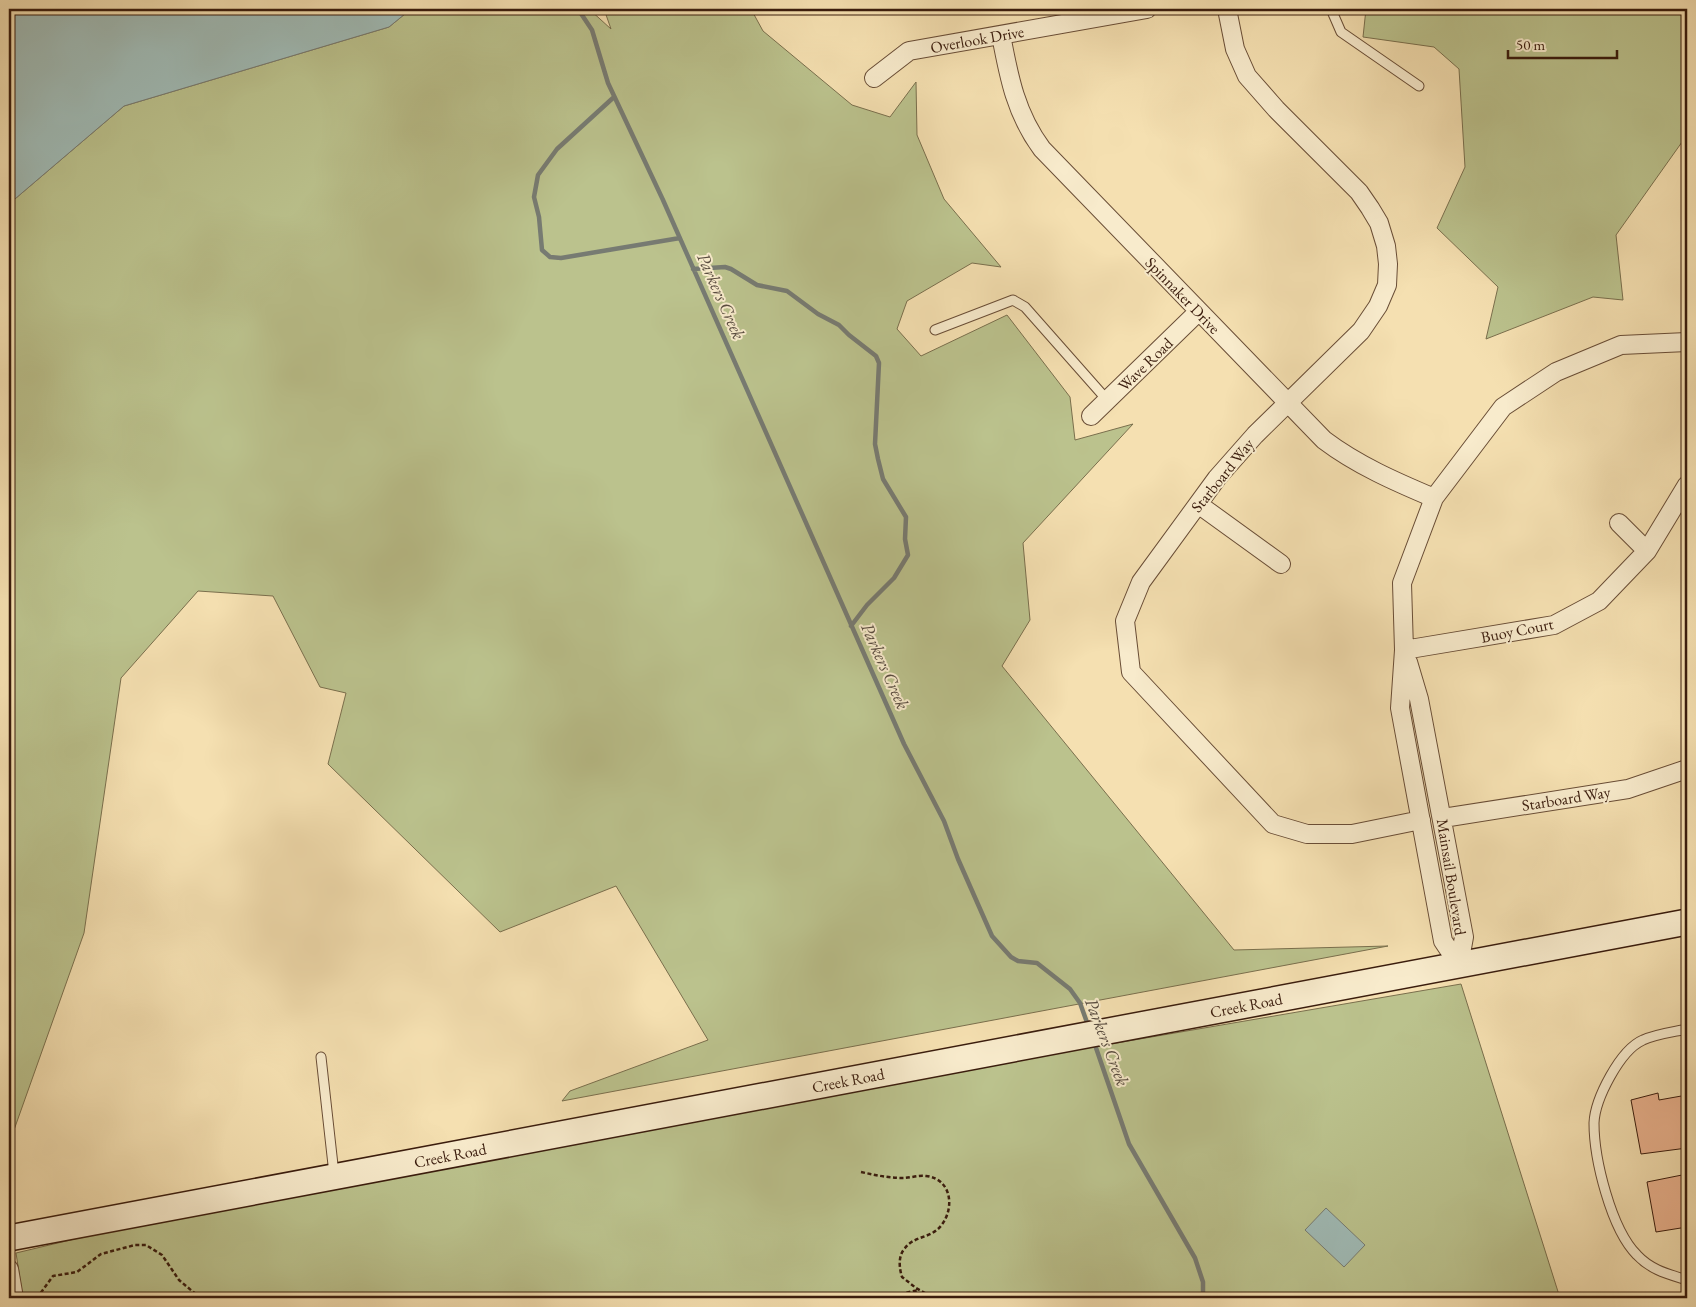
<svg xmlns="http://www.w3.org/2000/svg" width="1696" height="1307" font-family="'EB Garamond',serif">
  <rect width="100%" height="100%" fill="#f5e0b1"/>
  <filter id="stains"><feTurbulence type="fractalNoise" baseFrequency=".004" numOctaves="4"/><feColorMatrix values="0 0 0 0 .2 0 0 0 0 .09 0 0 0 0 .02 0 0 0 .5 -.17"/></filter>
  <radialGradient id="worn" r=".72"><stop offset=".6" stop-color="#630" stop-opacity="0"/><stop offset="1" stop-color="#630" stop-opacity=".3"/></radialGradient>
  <!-- green -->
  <path fill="#bbc28d" stroke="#7a6f4d" d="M411,9H589L611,29L604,9H751L763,31L852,105L890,117L916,82L917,135L944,199L1001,267L972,263L907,301L897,329L921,356L1007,315L1070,397L1075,440L1133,424L1023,543L1030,620L1002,666L1234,950L1388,946L562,1101L570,1091L708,1040L616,886L500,932L328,764L346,693L320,687L273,596L198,591L121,678L84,933L9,1144V204L124,106L389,27Z
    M1366,9H1687V135L1616,235L1623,300L1593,297L1486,339L1498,287L1437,228L1465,167L1459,69L1434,47L1363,37Z
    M1461,984L1560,1298H23L16,1253L334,1177Z"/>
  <!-- water -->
  <path fill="#a0bbb6" stroke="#777b72" d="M9,9H411L389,27L124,106L9,204Z
    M1326,1208L1365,1245L1344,1267L1305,1230Z"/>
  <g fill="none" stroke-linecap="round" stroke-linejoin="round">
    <!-- stream -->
    <path stroke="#777b72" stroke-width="4.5" d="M578,9L592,30L608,83L663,200L904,744L944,821L958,859L992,936L1011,957L1018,961L1037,963L1070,989L1080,1003L1089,1028
      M614,97L557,149L538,175L534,197L539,217L542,250L550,257L561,258L680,238
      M693,269L725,267L731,269L757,285L787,291L818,314L839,325L849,335L876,356L879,363L875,444L878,459L883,479L906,517L905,539L908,555L894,578L867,605L851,626
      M1094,1042L1129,1144L1195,1258L1203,1282V1298"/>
  </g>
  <!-- building -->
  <path fill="#ebb38f" stroke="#3a1c0d" d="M1658,1093L1659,1100L1687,1095V1148L1641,1154L1631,1100Z
    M1687,1174V1227L1656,1232L1647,1182Z"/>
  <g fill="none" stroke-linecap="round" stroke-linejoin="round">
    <defs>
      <path id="service" d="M1331,9L1341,32L1419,86
        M935,330L1013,300L1025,307L1108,401
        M1687,1029C1673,1032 1656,1034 1643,1040C1620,1050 1595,1099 1594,1123C1594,1159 1611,1229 1637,1255C1651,1270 1668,1274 1687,1280
        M321,1057L334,1174"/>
      <path id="minor" d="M1227,9L1235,49L1247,76L1276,109L1359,192L1370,208L1379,223L1386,246L1388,264L1387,285L1378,306L1361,331L1255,435L1217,478L1141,582L1125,621L1131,672L1273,824L1307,834H1352L1421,820
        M1001,35C1009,78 1016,114 1042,149L1324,440C1357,465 1396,482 1434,498
        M874,78L909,51L1147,9
        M1091,416L1199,311
        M1198,504L1281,564
        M1619,523L1647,551
        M1404,650L1554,625L1599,601L1647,551L1687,485
        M1408,662L1419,699L1464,937L1459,965
        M1443,818L1628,789L1687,769
        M1459,965L1443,941L1400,708L1404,650L1402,583L1434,498L1503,407L1556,372L1621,345L1687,342
        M9,1269L14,1298"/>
      <path id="secondary" d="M9,1238L1687,922"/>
    </defs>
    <!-- service casing -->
    <use href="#service" stroke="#694d36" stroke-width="11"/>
    <!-- minor casing -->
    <use href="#minor" stroke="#694d36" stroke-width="20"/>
    <!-- secondary casing -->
    <use href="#secondary" stroke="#3a1c0d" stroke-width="28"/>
    <!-- path -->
    <path stroke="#3a1c0d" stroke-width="2.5" stroke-dasharray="4 2.5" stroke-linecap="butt" d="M861,1172C875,1175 888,1178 903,1178C910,1178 918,1175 926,1176C954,1179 955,1213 938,1229C928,1238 913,1237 905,1248C898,1256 899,1267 902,1277L916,1288L934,1298
      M37,1298L53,1276L77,1272L101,1254L135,1245H146L162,1255L179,1280L198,1296
      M881,1298L919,1290"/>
    <!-- service -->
    <use href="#service" stroke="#f8ebcc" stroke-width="9"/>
    <!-- minor -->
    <use href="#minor" stroke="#f8ebcc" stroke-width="18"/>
    <!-- secondary -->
    <use href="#secondary" stroke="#f8ebcc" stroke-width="25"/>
  </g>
  <g text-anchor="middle" stroke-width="4" stroke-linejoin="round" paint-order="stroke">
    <!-- street labels -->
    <g font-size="16" fill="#3a1c0d" stroke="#f8ebcc">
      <text transform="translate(977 39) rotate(-10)" y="6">Overlook Drive</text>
      <text transform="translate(1183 295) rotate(46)" y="6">Spinnaker Drive</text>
      <text transform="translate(1145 364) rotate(-44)" y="6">Wave Road</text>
      <text transform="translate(1222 475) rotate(-51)" y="6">Starboard Way</text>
      <text transform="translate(1517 630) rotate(-11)" y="6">Buoy Court</text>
      <text transform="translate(1566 798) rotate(-9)" y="6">Starboard Way</text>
      <text transform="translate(1452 877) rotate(81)" y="6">Mainsail Boulevard</text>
      <text transform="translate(1246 1005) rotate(-11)" y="6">Creek Road</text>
      <text transform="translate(848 1080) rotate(-11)" y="6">Creek Road</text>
      <text transform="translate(450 1155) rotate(-11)" y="6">Creek Road</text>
    </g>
    <!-- water labels -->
    <g font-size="18" font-style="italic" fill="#594c40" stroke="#f8ebcc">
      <text transform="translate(721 296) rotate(66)" y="6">Parkers Creek</text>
      <text transform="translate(885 666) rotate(66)" y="6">Parkers Creek</text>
      <text transform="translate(1107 1042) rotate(69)" y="6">Parkers Creek</text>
    </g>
  </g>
  <!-- margin -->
  <rect width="1696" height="1307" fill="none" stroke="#f5e0b1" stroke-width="30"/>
  <rect x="10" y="10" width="1676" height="1287" fill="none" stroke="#3a1c0d" stroke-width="2.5"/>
  <rect x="15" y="15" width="1666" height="1277" fill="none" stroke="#3a1c0d"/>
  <!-- scale -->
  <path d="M1508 50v8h109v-8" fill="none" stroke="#3a1c0d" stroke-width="2.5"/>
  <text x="1516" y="50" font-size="15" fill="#3a1c0d" stroke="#f8ebcc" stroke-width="4" paint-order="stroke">50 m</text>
  <rect width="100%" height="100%" filter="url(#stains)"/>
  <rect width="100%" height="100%" fill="url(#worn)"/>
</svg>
